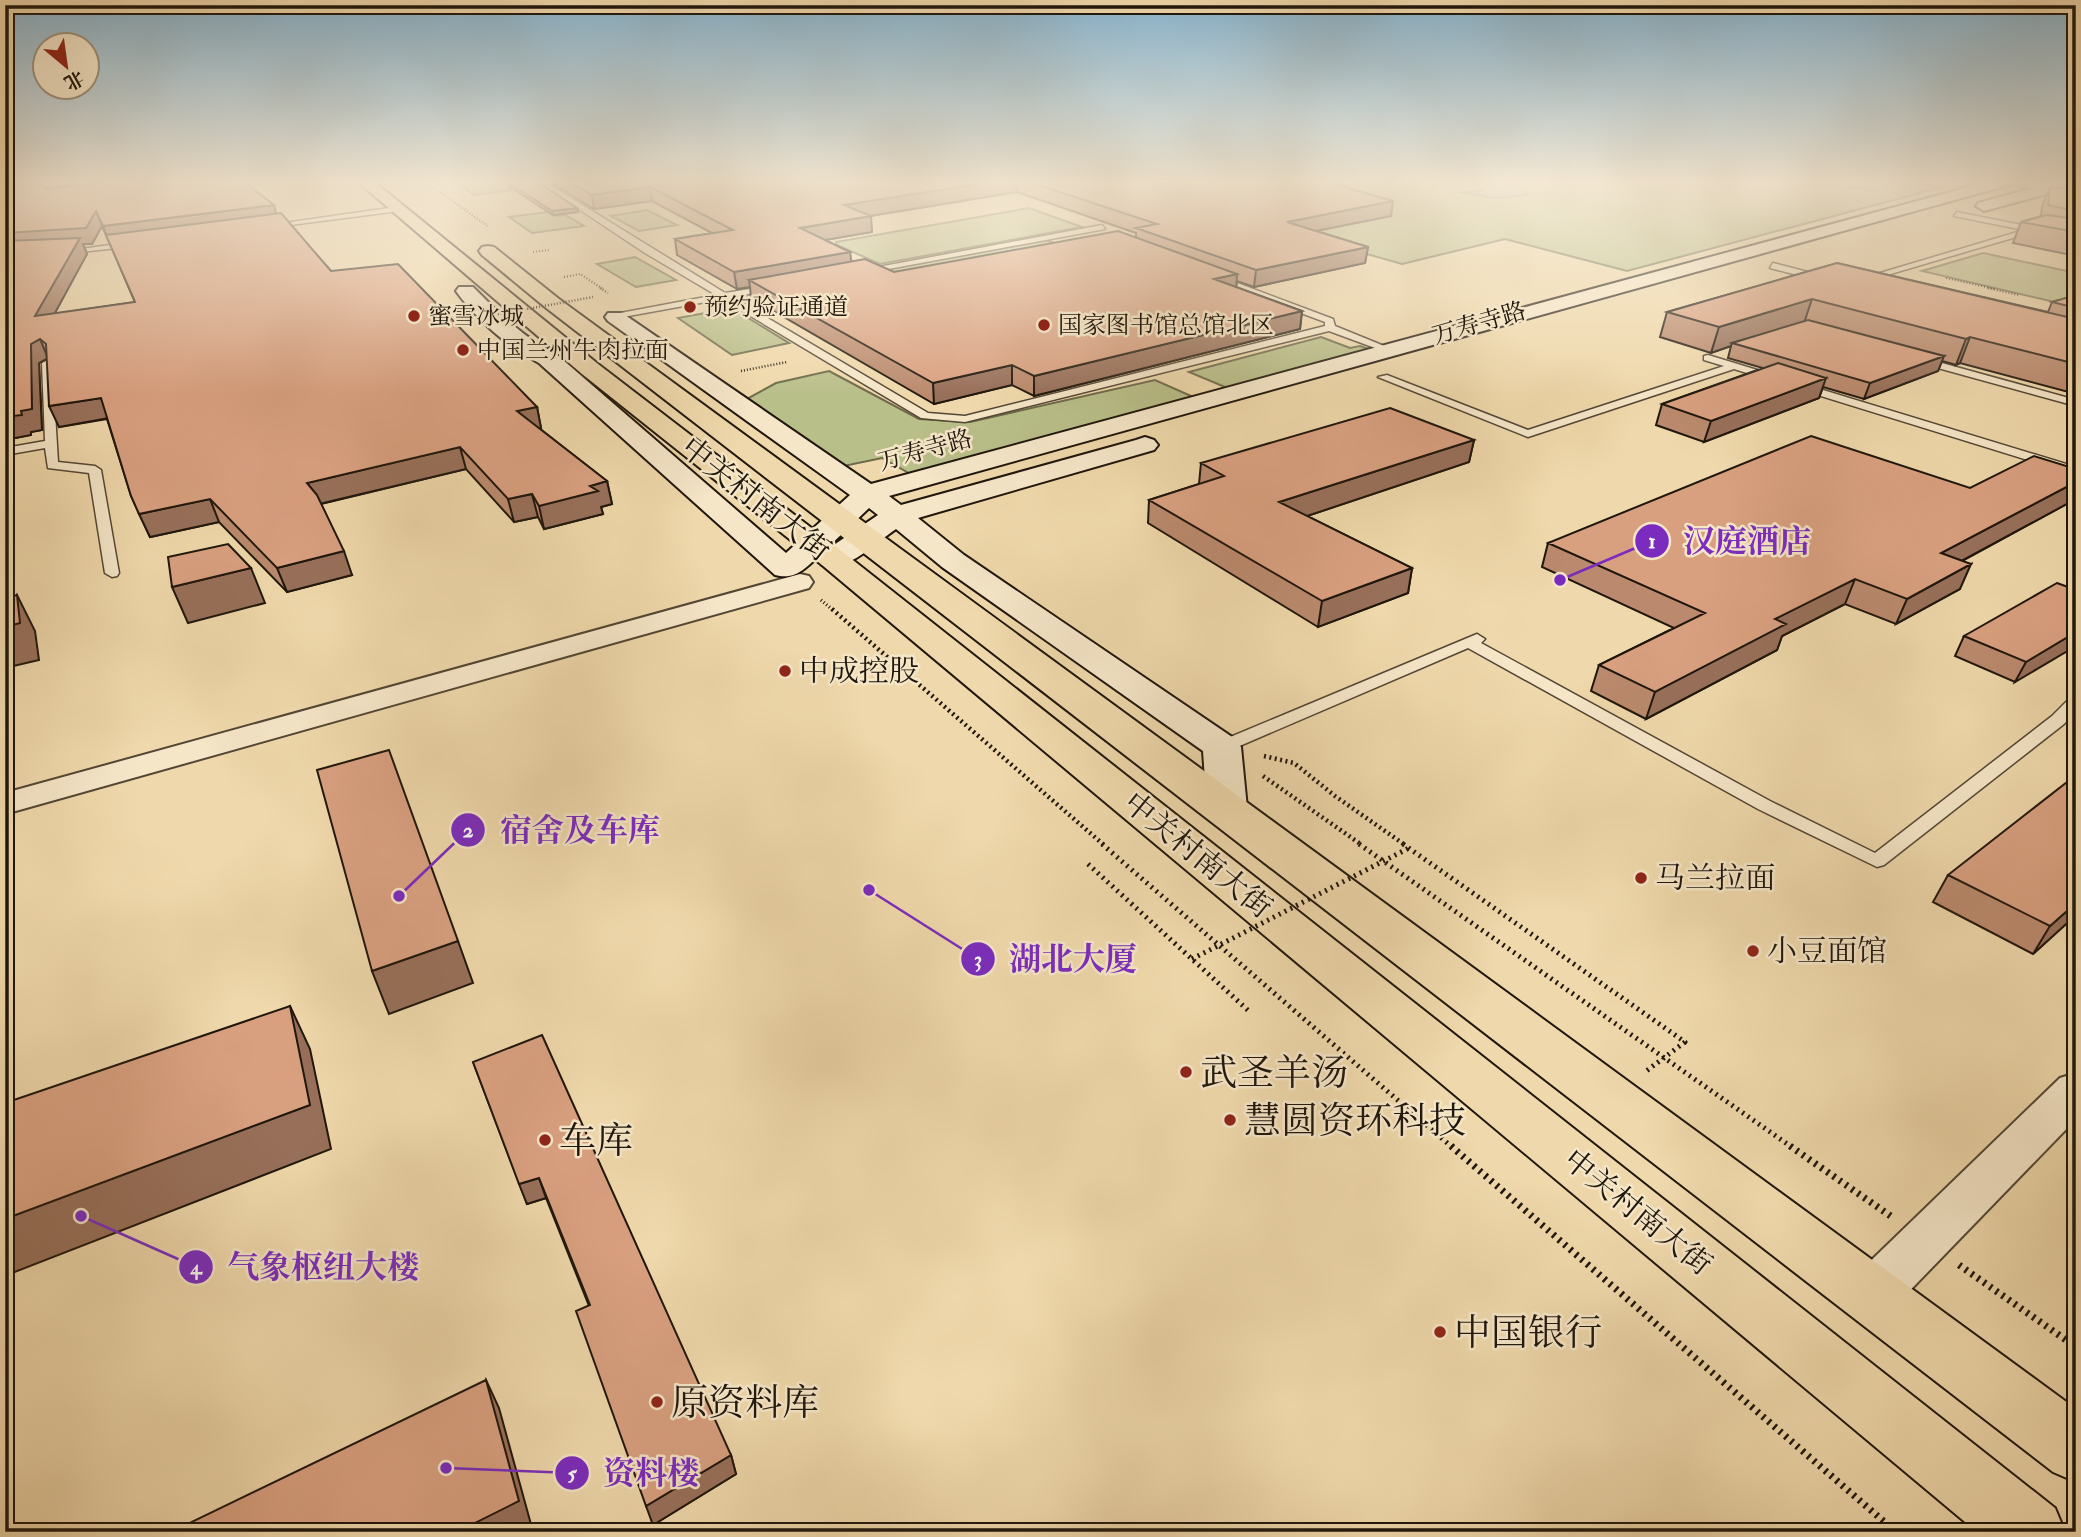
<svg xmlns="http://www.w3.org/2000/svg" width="2081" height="1537" font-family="'IM FELL Double Pica','Noto Serif SC',serif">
  <rect width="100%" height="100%" fill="#efd8ab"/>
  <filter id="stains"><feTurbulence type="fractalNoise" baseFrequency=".00286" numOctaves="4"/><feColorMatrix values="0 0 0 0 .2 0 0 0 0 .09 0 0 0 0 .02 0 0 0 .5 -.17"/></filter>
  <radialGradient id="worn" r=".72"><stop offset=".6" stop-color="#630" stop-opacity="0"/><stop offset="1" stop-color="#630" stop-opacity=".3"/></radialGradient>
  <!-- green -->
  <path fill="#b9bf89" stroke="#6c6a4a" stroke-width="2" d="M453,180H502L513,187L507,188L511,190L474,195Z
    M1108,180H1907L1943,187L1627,271L1505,239L1402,264Z
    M1029,208L1082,227L880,264L837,245L836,242Z
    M647,210L677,225L639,231L611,216Z
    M548,212L554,216L565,215L584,226L532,233L509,217Z
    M1046,240L1075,250L762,311L738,297Z
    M1983,253L2076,273V307L1922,271Z
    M635,257L676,280L636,287L597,264Z
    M732,308L789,343L732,355L678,318Z
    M1321,337L1350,348L1360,346L1375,351L1232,390L1189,372Z
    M829,371L919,419L970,422L1155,380L1198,399L914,476L882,458L839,467L743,401L776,383Z"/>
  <!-- water -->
  <path fill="#9ab9af" stroke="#69786e" stroke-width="2" d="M1490,180H1506L1524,189L1527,195L1494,198L1460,192L1483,190Z"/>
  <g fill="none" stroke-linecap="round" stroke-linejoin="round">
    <defs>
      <path id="lane" d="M535,180H542L725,293L774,285V289L732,297L928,413L965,416L1325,326V322L1213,280L1216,275L1333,319L1335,326L1394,350L1386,352L1329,331L965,422L921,418L722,299L612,319L610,317L615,314L716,295L645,253Z
        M396,207L399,211L267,228L263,226Z
        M1957,212L2076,236V240L2033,232L1860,283V279L2024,230L1954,216Z
        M1102,225L1105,229L861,274L857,271Z
        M132,242L135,246L63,254L59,252Z
        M1773,263L1827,277L1828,279L1824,282L1770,268Z
        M1708,355L2076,467V475L1734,369L1528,437L1378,377L1387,375L1528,430L1724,366L1704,360V356Z
        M1920,357L2076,400V406L1916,362V358Z
        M47,360L52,363L58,462L95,466L101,470L119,573L117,576L112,577L105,573L89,473L48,468L45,448L5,455V448L45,441L42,363Z
        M1477,634L1485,639L1481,643L1770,801L1875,853L2052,716L2070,698L2076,696V711L2064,724L1884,865L1877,867L1758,809L1468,648L1228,751L1222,752L1213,747L1216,743Z"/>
      <path id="street" d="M35,180H75L69,184L5,191V183Z
        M2004,180H2031L2076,188V196L2010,184Z
        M800,574L809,576L813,582L809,588L5,814V793Z
        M2076,1073V1119L1890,1311L1872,1317L1854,1311L1846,1294L1854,1277L2060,1078Z"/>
      <path id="secondary" d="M1995,180H2018L2016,183L889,496L901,505L1136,440L1145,437L1154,440L1158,445L1154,450L918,518L964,555L1235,739L1241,747L1247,808L1241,817L1227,820L1213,817L1207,808L1203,751L942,567L896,529C875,543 849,572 822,565L818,559L822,553C807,566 797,581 775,575L539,363C508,347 477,320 456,291L459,287H473C498,312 522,337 555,353L786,553L850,495L608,321L605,317L608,313H622L871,484ZM869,508L878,515L822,553Z
        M2063,180H2076V186L1984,211L1976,206L1978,203Z"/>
      <path id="primary" d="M356,180H372L598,364L844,553L2055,1508L2065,1532H1977L822,565L582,374Z
        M488,246L494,247L559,299L2076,1409V1482L2053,1472L545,307L482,255L479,251L482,247Z"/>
    </defs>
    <!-- lane casing -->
    <use href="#lane" stroke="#534634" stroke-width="3"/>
    <!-- street casing -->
    <use href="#street" stroke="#534634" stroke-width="4"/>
    <!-- secondary casing -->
    <use href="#secondary" stroke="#1f160c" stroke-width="4"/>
    <!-- primary casing -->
    <use href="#primary" stroke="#1f160c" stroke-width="4"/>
    <!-- path-far5 -->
    <path stroke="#1f160c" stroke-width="2" stroke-dasharray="1 2" stroke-linecap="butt" d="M423,180L489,227
      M1798,180L1817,185L1877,190
      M533,252L549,250
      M564,277L580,274L603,289
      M1946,278L1995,289"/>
    <!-- path-far4 -->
    <path stroke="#1f160c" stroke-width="2.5" stroke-dasharray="1 2" stroke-linecap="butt" d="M600,288L608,293
      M1988,288L2019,295
      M741,371L787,362"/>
    <!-- path-far3 -->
    <path stroke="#1f160c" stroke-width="3.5" stroke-dasharray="1 2.5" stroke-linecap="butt" d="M821,600L834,611"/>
    <!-- path-far2 -->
    <path stroke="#1f160c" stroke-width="4.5" stroke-dasharray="2 3.5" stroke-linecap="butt" d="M832,609L1104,845
      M1264,756L1294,763L1335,796L1405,845
      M1263,776L1362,845"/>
    <!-- path-far1 -->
    <path stroke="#1f160c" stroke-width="5" stroke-dasharray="2 4.5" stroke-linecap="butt" d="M1102,844L1453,1148
      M1359,844L1793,1148
      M1403,844L1685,1042L1645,1072
      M1088,864L1251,1013"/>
    <!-- path -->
    <path stroke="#1f160c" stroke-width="7" stroke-dasharray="2.5 5" stroke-linecap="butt" d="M1451,1146L1896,1532
      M1790,1146L1892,1217
      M1959,1265L2076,1347"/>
    <!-- lane -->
    <use href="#lane" fill="#f5e6c8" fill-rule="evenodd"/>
    <!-- street -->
    <use href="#street" fill="#f5e6c8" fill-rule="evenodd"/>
    <!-- secondary -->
    <use href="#secondary" fill="#f5e6c8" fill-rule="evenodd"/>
    <!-- primary -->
    <use href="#primary" fill="#efd8ab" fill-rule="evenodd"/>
    <!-- path-bridge-far1 -->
    <path stroke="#1f160c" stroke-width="2.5" stroke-dasharray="1 2" stroke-linecap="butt" d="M483,317L593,297"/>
    <!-- path-bridge -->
    <path stroke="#1f160c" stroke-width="5" stroke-dasharray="2 4.5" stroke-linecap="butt" d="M1192,959L1409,848"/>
  </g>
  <!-- wall -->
  <path fill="#bb8a6e" stroke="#1f160c" stroke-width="2" fill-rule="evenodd" d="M550,180H1140L1156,185L1391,216L1316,231L1368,247L1365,263L1254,287L1237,281L1236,287L1302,311L1300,329L1034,396L1012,385L934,404L751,298L750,287L737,289L677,255L675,239L712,233L652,201L594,209L550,182ZM1017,192L1136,233V237L894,272L851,261L850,252L825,240L872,232L870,216Z
    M30,182L46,189L276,214L331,271L537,407L541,428H539L607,481L612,504L601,507L603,514L544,529L538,517L514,522L466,469L321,504L352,575L287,592L219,522L150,537L131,496L107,419L59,427L47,359L39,363L42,430L31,432V435L5,440ZM102,226L135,302L54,314L87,254L83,244H92Z
    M509,183L577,208L578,212L553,215L510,187Z
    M2050,187L2076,189V256L2013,243L2021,222L2041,216L2042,207Z
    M1837,263L2048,312L2052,302L2076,295V394L1960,363L1956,365L1942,361L1938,371L1864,399L1823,387L1819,398L1704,442L1656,425L1662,404L1763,368L1728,358L1731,346L1711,353L1660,337L1667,312Z
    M1474,440L1469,462L1307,516L1412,568L1408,593L1318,627L1148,523L1149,500L1199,484L1201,463Z
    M1970,488L2076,499L1962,561L1960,589L1896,624L1845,604L1782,636L1777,650L1646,719L1591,691L1599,665L1674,628L1542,567L1548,543Z
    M2076,590L2015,682L1955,656L1964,636Z
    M1948,875L2076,915L2033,954L1933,902Z
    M473,1062L731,1455L736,1474L653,1525L589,1306L546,1198L527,1204Z"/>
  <!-- shaded-wall -->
  <path fill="#98705a" stroke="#1f160c" stroke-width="2" d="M1005,180H1017V192L845,220L844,205Z
    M650,187L652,201L594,209L592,195Z
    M1393,201L1391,216L1285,237L1287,222Z
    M274,205L278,220L109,242L103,226Z
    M577,208L578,212L553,215L552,211Z
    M96,211L102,226L92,244H83L87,254L43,335L5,249V233Z
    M871,216L872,232L802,244L800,228Z
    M1368,247L1365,263L1254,287L1256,270Z
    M850,252L852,268L749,280L750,287L737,289L734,272Z
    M1237,274L1236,291L1214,279Z
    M1812,299L1804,323L1732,343L1731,346L1711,353L1719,327Z
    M1302,311L1300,329L1034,396V376Z
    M1970,337L1960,363L1956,365L1966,339Z
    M40,339L48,358L39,363L42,430L31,432V435L5,440V417L31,344Z
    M1944,356L1938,371L1864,399L1870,383Z
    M1012,365V385L934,404L933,383Z
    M1826,378L1819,398L1704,442L1711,421Z
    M101,398L109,418L59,427L49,406Z
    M537,407L541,428L522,432L517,411Z
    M1474,440L1469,462L1277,526L1279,502Z
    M460,447L466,469L315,505L307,483Z
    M607,481L612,504L601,507L603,514L544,529L539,506L590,486Z
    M2076,482V499L1930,578L1941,553Z
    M532,494L538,517L514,522L508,499Z
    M210,499L219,522L150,537L139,514Z
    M344,551L352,575L287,592L277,568Z
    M1971,564L1960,589L1896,624L1907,599Z
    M251,568L265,603L188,623L172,587Z
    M1412,568L1408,593L1318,627L1322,601Z
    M1855,579L1845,604L1782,636L1777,650L1646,719L1655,692L1775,619Z
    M17,595L35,631L39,660L5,668V627Z
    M2076,632V646L2015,682L2026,662Z
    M2076,903V915L2033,954L2050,926Z
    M458,941L473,983L389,1014L372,971Z
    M290,1006L310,1049L331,1149L12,1273L7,1400L5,1401V1219Z
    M539,1178L546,1198L527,1204L519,1184Z
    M486,1380L499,1408L532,1528L524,1532H457Z
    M731,1455L736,1474L653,1525L646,1506Z"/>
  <!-- building -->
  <path fill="#d9a080" stroke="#1f160c" stroke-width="2" d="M5,180H29L30,182L39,181L46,189L126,180H242L274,205L103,226L96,211L86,228L5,233Z
    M535,180L577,208L552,211L509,183Z
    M567,180H1005L844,205L871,216L800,228L850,252L734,272L675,239L733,230L650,187L592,195Z
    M1023,180H1140L1156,185L1188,180H1320L1393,201L1287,222L1368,247L1256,270L1136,228L1157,224Z
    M2050,187L2076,189V211L2048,205Z
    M281,213L331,271L398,264L537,407L517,411L607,481L590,486L598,491L539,506L532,494L508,499L460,447L307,483L317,495L344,551L277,568L210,499L139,514L131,496L101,398L49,406L46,344L40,339L31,344L32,409L21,411L22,415L5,417V241L80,238L35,316L135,302L106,235Z
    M2047,215L2076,219V232L2021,222Z
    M1118,231L1237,274L1214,279L1302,311L1034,376L1012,365L933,383L749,280L865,259L894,272Z
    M1837,263L2076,319V364L1970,337L1966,339L1812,299L1719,327L1667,312Z
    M2076,295V308L2052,302Z
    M1808,320L1944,356L1870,383L1732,343Z
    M1778,363L1826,378L1711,421L1662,404Z
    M1390,408L1474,440L1279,502L1412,568L1322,601L1149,500L1224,476L1201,463Z
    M1811,436L1970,488L2034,456L2076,469V482L1941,553L1971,564L1907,599L1855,579L1775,619L1786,624L1655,692L1599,665L1705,613L1548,543Z
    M228,544L251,568L172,587L168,557Z
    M2057,583L2076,590V632L2026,662L1964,636Z
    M17,595L20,623L5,627V598Z
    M389,750L458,941L372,971L317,770Z
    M2076,775V903L2050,926L1948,875Z
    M290,1006L310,1105L5,1219V1103Z
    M542,1035L731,1455L646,1506L576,1311L590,1305L539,1178L519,1184L473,1062Z
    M486,1380L519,1501L457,1532H171Z"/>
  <!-- sky -->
  <linearGradient id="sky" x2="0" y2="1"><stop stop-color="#89b6d1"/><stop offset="0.46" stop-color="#f8edd9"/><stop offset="1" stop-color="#f8edd9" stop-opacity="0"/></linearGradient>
  <rect width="2081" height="395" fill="url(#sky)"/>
  <!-- markers -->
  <g fill="#8f2418" stroke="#f5e6c8" stroke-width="2.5">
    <circle cx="690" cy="307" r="7"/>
    <circle cx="414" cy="316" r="7"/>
    <circle cx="1044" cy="325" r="7"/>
    <circle cx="463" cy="350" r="7"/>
    <circle cx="785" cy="671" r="7"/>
    <circle cx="1641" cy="878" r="7"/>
    <circle cx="1753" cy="951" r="7"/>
    <circle cx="1186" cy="1072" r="7"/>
    <circle cx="1230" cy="1120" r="7"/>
    <circle cx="545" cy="1140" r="7"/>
    <circle cx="1440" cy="1332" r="7"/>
    <circle cx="657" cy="1402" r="7"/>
  </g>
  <g text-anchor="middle" stroke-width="5" stroke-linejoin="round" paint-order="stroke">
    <!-- far-poi labels -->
    <g font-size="24" fill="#1f160c" stroke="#f5e6c8" text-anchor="start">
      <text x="704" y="315">预约验证通道</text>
      <text x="428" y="324">蜜雪冰城</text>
      <text x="1058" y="333">国家图书馆总馆北区</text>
      <text x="477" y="358">中国兰州牛肉拉面</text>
    </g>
    <!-- far-street labels -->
    <g font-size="24" fill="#1f160c" stroke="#f5e6c8">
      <text transform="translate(1479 323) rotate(-16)" y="8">万寿寺路</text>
      <text transform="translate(925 450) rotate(-15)" y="8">万寿寺路</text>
    </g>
    <!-- street labels -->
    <g font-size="30" fill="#1f160c" stroke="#f5e6c8">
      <text transform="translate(756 499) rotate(38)" y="10">中关村南大街</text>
      <text transform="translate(1198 855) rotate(39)" y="10">中关村南大街</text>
      <text transform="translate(1638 1212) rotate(39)" y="10">中关村南大街</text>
    </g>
    <!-- poi labels -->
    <g font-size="30" fill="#1f160c" stroke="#f5e6c8" text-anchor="start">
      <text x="799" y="681">中成控股</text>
      <text x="1655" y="888">马兰拉面</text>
      <text x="1767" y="961">小豆面馆</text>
    </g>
    <!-- near-poi labels -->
    <g font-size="37" fill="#1f160c" stroke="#f5e6c8" text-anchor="start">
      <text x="1200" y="1085">武圣羊汤</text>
      <text x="1244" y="1133">慧圆资环科技</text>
      <text x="559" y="1153">车库</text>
      <text x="1454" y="1345">中国银行</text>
      <text x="671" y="1415">原资料库</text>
    </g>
  </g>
  <!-- callouts -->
  <path fill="none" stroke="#7b2cbf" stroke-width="2.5" d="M1560 580L1652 541M399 896L468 830M869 890L978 959M81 1216L196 1267M446 1468L572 1473"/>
  <g fill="#7b2cbf" stroke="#f5e6c8" stroke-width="2.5">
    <circle cx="1560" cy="580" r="7"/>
    <circle cx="399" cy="896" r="7"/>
    <circle cx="869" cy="890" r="7"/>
    <circle cx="81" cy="1216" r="7"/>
    <circle cx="446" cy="1468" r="7"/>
    <circle cx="1652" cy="541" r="18"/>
    <circle cx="468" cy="830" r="18"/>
    <circle cx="978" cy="959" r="18"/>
    <circle cx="196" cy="1267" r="18"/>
    <circle cx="572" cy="1473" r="18"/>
  </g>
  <g font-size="21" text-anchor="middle" font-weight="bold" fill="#fff">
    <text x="1652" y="548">1</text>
    <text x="468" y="837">2</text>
    <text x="978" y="966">3</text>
    <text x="196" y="1274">4</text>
    <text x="572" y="1480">5</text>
  </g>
  <g font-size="32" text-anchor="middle" font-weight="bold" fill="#7b2cbf" stroke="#f5e6c8" stroke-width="5" stroke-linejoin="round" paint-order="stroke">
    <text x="1747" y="552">汉庭酒店</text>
    <text x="580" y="841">宿舍及车库</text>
    <text x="1073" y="970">湖北大厦</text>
    <text x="323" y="1278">气象枢纽大楼</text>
    <text x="651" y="1484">资料楼</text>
  </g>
  <!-- margin -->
  <rect width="2081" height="1537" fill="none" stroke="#efd8ab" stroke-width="28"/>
  <rect x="7" y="7" width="2067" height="1523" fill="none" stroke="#1f160c" stroke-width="3.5"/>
  <rect x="14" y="14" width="2053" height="1509" fill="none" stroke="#1f160c" stroke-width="2"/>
  <!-- north arrow -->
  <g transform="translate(66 66) rotate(151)"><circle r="33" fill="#f5e6c8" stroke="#9f937d" stroke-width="2"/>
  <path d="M0-5L12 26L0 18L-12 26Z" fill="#8f2418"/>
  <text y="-10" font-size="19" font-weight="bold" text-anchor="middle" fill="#1f160c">北</text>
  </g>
  <rect width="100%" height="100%" filter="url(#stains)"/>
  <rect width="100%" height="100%" fill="url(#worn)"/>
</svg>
